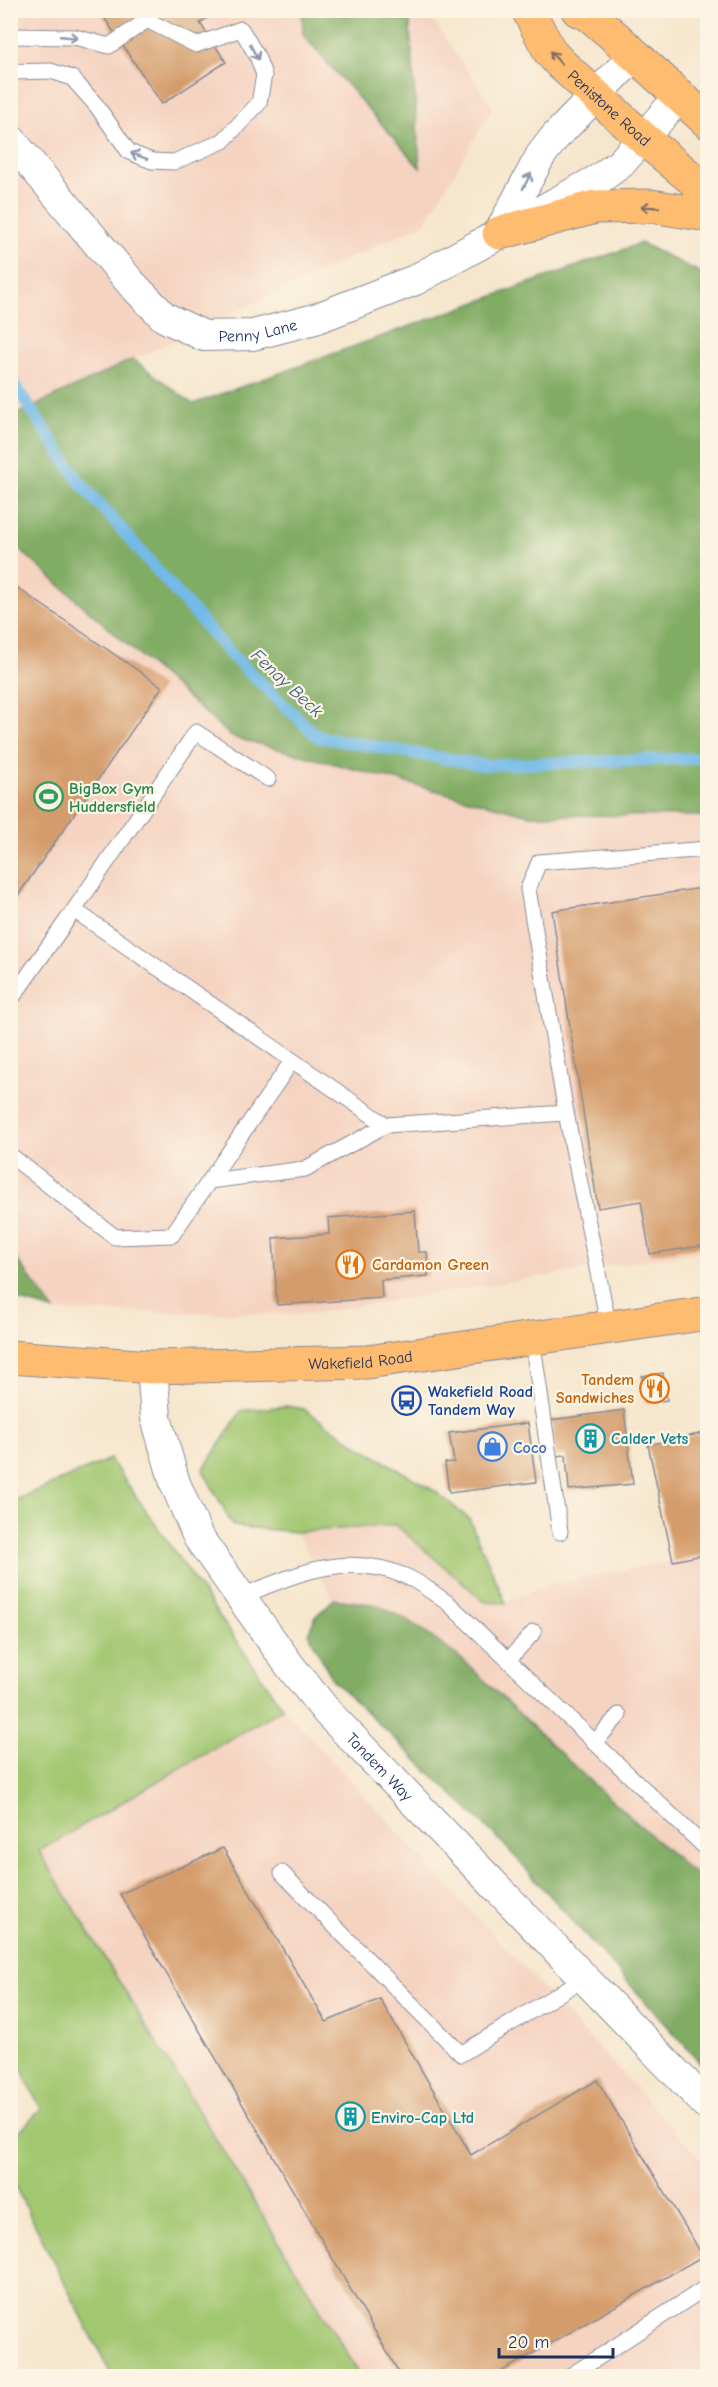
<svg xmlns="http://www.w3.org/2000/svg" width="718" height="2387" font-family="'Comic Neue',sans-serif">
  <rect width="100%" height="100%" fill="#fcf5e5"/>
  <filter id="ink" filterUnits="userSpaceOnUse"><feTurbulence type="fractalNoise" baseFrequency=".0167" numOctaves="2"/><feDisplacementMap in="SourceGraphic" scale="12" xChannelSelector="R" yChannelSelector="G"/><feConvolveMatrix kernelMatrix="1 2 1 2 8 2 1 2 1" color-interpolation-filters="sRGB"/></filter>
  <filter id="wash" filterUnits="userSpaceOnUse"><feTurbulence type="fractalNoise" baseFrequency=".008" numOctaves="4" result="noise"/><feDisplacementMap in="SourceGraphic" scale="24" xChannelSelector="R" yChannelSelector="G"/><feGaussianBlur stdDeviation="1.35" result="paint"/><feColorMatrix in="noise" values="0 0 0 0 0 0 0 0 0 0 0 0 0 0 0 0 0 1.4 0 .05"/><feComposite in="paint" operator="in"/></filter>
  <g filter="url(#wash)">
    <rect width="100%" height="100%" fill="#f6e6cd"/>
    <!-- built -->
    <path fill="#f5d3c1" d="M10,11H302L303,35L419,167L409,11H426L493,107L425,223L11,417Z
      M11,542L232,737L529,815L707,816V1250L309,1314L55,1311L11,1252Z
      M285,1406L304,1409L360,1447L435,1491L469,1519L506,1603L546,1585L707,1554V1885L592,1783L463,1660L409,1621L377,1605L334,1599L296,1532L233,1526L203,1470L241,1411Z
      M283,1708L707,2165V2376H361L39,1851Z"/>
    <!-- green -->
    <path fill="#a2c771" stroke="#5e7b68" stroke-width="1.5" d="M285,1406L304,1409L360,1447L435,1491L469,1519L506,1603L485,1602L396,1525L296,1532L233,1526L203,1470L241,1411Z
      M110,1459L283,1708L39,1851L361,2376H112L11,2178V2140L41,2109L11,2047V1502Z"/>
    <!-- forest -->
    <path fill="#81ac63" stroke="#4e6e60" stroke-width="1.5" d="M302,11H409L420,168L303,35Z
      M641,243L707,276V816L529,815L232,737L11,542V417L133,359L193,404Z
      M10,1252H11L55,1311L11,1298Z
      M334,1599L377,1605L409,1621L463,1660L592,1783L707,1885V2070L498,1838L333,1680L308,1633L316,1616Z"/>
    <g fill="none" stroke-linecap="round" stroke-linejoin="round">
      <!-- stream -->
      <path stroke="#72bae9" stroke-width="12" d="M10,378L79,481L234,658L318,737L484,765L708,758"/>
    </g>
    <g id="blocks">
      <!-- building -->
      <path fill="#d49c6c" d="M99,10H219L200,23L226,62L162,104Z
        M10,583L162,687L10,907Z
        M708,887V1245L650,1254L641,1201L598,1208L552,911Z
        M415,1211L418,1252H427L428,1276L381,1280L382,1298L277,1305L273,1238L329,1234L328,1218Z
        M663,1373L667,1400L646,1403L642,1376Z
        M624,1410L633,1484L569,1490L566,1455L556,1456L551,1420Z
        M528,1423L536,1482L449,1493L445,1463L454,1462L449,1433Z
        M708,1432V1554L673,1561L648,1445Z
        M223,1848L326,2022L380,1999L471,2155L597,2080L703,2256L494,2376H401L120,1894Z"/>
    </g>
  </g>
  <g filter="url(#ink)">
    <use href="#blocks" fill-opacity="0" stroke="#888a96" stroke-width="1.5"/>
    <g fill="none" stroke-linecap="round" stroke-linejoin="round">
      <defs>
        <path id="lane" d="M10,36L75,37L109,46L147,20L196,45L241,29L257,56L264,75L259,103L223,141L174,162L152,161L129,152L96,105L72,78L51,71L10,72
          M74,910L196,732L268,779
          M10,1001L74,910L386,1125L566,1113
          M10,1155L115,1237L172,1235L292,1061
          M209,1181L305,1169L386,1125
          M609,1328L566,1113L528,889L539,862L708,849
          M532,1338L560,1532
          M240,1597C296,1574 344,1551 405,1576C420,1582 434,1594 448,1603L708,1850
          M508,1660L534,1632
          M594,1743L619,1715
          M282,1873L461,2054L586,1977
          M570,2376L708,2286"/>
        <g id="street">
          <path id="s1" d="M10,139L131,283L164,317L204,336L253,335L315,319L415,280L599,179L621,163L680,96"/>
          <path d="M499,233L541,155L555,137L635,55"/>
          <path id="s2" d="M152,1367L156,1418L175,1483L198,1537L290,1666L328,1713L708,2106"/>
        </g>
        <g id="highway">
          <path id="s3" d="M528,10L550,52L562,65L643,138L708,192"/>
          <path d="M578,10L588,14L614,36L708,122"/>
          <path d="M499,233L595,207L651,206L708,215"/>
          <path id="s4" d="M10,1357L152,1367L367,1362L708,1313"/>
        </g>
      </defs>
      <!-- lane casing -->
      <use href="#lane" stroke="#888a96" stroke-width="17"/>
      <!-- street casing -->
      <use href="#street" stroke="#888a96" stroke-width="32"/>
      <!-- highway casing -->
      <use href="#highway" stroke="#888a96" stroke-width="35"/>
      <!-- lane -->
      <use href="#lane" stroke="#fff" stroke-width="15"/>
      <!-- street -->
      <use href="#street" stroke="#fff" stroke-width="30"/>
      <!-- highway -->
      <use href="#highway" stroke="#febc71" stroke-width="33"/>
    </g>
    <!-- one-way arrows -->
    <defs><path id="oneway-shaft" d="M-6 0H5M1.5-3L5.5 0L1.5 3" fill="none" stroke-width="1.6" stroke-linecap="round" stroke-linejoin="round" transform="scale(1.5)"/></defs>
    <g stroke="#8d97ae">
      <use href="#oneway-shaft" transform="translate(69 37) rotate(5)"/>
      <use href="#oneway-shaft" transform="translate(254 52) rotate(62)"/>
      <use href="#oneway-shaft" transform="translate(139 156) rotate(-159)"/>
      <use href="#oneway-shaft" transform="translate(527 181) rotate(-62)"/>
    </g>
    <g stroke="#816e67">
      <use href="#oneway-shaft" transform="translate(556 58) rotate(-131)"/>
      <use href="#oneway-shaft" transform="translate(650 207) rotate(-177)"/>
    </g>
  </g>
  <!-- icons -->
  <defs>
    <symbol id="stadium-ring" viewBox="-11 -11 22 22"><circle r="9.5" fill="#fcf5e5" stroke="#2e9e5b" stroke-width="1.5"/><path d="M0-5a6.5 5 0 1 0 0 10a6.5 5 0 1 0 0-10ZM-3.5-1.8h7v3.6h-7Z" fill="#2e9e5b"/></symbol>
    <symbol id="restaurant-ring" viewBox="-11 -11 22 22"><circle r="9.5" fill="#fcf5e5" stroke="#e8710a" stroke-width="1.5"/><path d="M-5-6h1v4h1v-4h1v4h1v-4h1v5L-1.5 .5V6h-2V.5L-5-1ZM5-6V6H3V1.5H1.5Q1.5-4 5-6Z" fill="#e8710a"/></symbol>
    <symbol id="bus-ring" viewBox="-11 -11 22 22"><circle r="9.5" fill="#fcf5e5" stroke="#1a4fb4" stroke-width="1.5"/><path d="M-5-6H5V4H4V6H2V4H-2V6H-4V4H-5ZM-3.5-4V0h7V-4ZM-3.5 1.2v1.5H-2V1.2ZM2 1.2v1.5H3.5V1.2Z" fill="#1a4fb4"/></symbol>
    <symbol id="building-ring" viewBox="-11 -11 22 22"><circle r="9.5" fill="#fcf5e5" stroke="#0f9aa8" stroke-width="1.5"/><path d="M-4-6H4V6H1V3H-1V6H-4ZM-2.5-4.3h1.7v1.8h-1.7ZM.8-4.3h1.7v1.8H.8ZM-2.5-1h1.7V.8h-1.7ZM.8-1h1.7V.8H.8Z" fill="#0f9aa8"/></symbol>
    <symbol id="shop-ring" viewBox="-11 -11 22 22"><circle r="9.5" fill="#fcf5e5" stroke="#3f7fe0" stroke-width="1.5"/><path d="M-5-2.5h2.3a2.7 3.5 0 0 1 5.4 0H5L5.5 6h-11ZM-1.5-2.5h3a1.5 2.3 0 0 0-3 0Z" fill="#3f7fe0"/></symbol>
  </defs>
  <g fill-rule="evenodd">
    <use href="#stadium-ring" x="32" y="780" width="33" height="33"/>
    <use href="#restaurant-ring" x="334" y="1248" width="33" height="33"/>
    <use href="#restaurant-ring" x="638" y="1372" width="33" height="33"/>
    <use href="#bus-ring" x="390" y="1384" width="33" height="33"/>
    <use href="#building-ring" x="574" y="1422" width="33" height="33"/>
    <use href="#shop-ring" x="476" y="1430" width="33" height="33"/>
    <use href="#building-ring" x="334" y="2100" width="33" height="33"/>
  </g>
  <g text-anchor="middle" stroke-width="4.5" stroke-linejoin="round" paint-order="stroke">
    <!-- street labels -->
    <g font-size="16" fill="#1b2f5e" stroke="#fcf5e5">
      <text dy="6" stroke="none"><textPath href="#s3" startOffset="129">Penistone Road</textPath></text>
      <text dy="6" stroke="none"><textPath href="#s1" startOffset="334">Penny Lane</textPath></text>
      <text dy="6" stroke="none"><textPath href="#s4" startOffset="351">Wakefield Road</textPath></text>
      <text dy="6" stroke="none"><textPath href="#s2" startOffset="471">Tandem Way</textPath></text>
    </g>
    <!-- leisure labels -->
    <g font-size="16" font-weight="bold" fill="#27864d" stroke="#fcf5e5" text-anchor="start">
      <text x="69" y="794">BigBox Gym<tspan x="69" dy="18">Huddersfield</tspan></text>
    </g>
    <!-- food labels -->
    <g font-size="16" font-weight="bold" fill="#c56008" stroke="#fcf5e5" text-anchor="start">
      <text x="372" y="1270">Cardamon Green</text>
      <text x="634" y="1385" text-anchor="end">Tandem<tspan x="634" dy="18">Sandwiches</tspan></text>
    </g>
    <!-- transit labels -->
    <g font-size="16" font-weight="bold" fill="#164399" stroke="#fcf5e5" text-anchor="start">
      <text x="428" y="1397">Wakefield Road<tspan x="428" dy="18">Tandem Way</tspan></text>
    </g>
    <!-- culture labels -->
    <g font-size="16" font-weight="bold" fill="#0d838f" stroke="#fcf5e5" text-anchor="start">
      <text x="611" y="1444">Calder Vets</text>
      <text x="371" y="2123">Enviro-Cap Ltd</text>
    </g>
    <!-- shop labels -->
    <g font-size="16" font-weight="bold" fill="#366cbe" stroke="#fcf5e5" text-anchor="start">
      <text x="513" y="1453">Coco</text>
    </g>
    <!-- water labels -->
    <g font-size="18" font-style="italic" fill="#355988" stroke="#fcf5e5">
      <text transform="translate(287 683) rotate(43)" y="6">Fenay Beck</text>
    </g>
  </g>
  <!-- margin -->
  <rect width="718" height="2387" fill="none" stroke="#fcf5e5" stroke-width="36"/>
  <!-- scale -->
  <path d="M499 2348v9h114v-9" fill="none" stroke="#1b2f5e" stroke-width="3"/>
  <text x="508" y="2348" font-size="18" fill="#1b2f5e" stroke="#fcf5e5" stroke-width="4.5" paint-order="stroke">20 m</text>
</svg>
